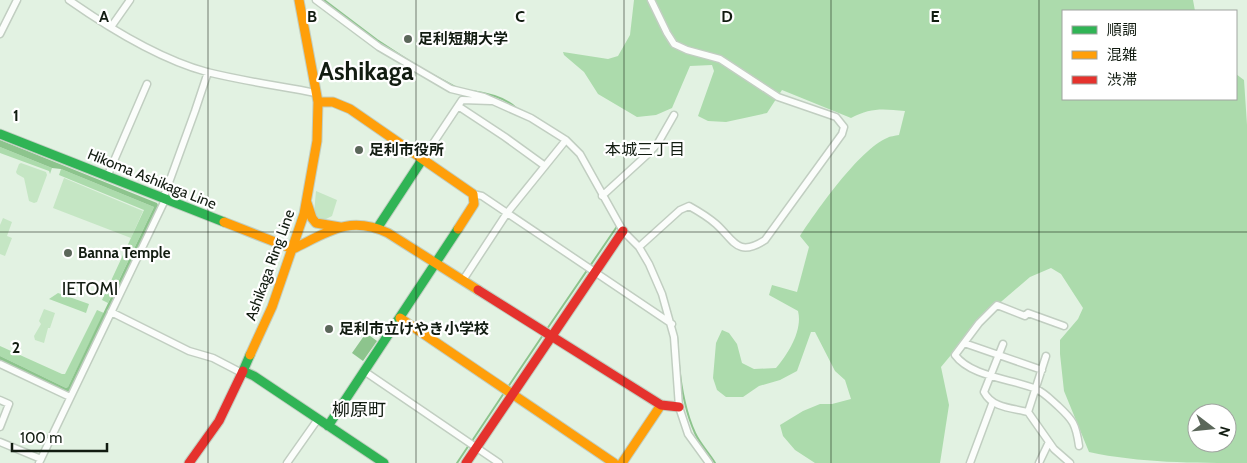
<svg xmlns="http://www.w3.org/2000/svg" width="1247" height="463" font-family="Cabin,'Noto Sans JP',sans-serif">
  <rect width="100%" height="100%" fill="#e2f2e2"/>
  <!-- green -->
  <path fill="#c5e6c4" d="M21,163L46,172L47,175L37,202L34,203L29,201L24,178L17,174L16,172L19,164Z
    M64,178L143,211L131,238L53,208Z
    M316,191L337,200L332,216L322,221L318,220L314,213Z
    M3,218L12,222L7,236L12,238L5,256L0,254V225Z
    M44,309L55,313L50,328H48L44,343L35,340L34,336L41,324L39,321Z"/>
  <!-- forest -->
  <path fill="#acdbac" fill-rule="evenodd" d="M634,0H1193L1195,11H1063V99H1236V74L1244,80L1247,125V463C1195,463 1139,463 1089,452L1064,391L1060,354V340L1078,319L1083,308L1061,274L1051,268L1030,277L981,319L941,367L949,405L940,463H815L795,450L783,436L780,425L803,411L820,404H832L851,399L845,380L835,371L815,332H811L797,371L780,380L759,386L743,397H726L717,390L713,378L716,343L722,330L729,333L737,344L742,363L754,369L776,368C788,354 803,330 798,311L769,295L772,285L797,292L809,247L800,236C817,210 859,150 887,138C890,136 895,136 899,135L905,111C884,109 871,107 851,118L782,90L767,113L726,122L708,121L698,116L714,71L712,65L690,66L672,108L656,115L637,117L598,94L584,72L564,55L563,52L608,59L618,56L630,35ZM1197,413H1227V443H1197Z
    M0,147L52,168L50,174L49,171L0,153Z
    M61,169L154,207L108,303L102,300L144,210L59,175Z
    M58,293L89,304L86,313L49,299Z
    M97,310L104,313L68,387L66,388L0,356V346L62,374H65Z"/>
  <!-- water -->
  <path fill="#8dc48d" d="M0,140L157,203L159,207L70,392H66L0,360V356L66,388L68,387L154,207L61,169L52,168L0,147Z
    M366,333L377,341L363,361L352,353Z"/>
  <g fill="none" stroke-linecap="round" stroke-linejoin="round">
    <!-- stream -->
    <path stroke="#8dc48d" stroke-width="2" d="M324,0L377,40L420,68
      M431,74L457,88
      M472,91C486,93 505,97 516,108
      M520,110L538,119
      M567,137L576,146
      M547,329L618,225
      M677,336L678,347
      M679,364C681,387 685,411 695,433C700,444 709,453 715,463
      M508,387L543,335
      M472,441L504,393
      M457,463L469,445"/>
    <defs>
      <path id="street" d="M69,0C109,28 159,59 207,72C243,81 280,86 316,93
        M316,0L379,47L451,89L484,97L531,118L566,140L580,154L623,231L639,247L649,264L662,294L674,337L679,407L688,434L709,463
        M111,27L130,0
        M0,34L17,0
        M458,106L505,137L545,166
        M422,160L462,100L491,101
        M107,177L147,84
        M473,194L482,196L672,324
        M602,196L649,153L658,143L674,115
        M163,199L195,111L208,72
        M639,247L680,210L689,206C698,211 708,217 716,224C734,240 737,258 765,240L842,134L844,127L836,117L778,97L720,59L687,50L674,44L667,33L651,0
        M463,280L507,213L566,140
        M111,312L189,351L213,358L238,371H243
        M1064,326L1028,313L1025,316L997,305L979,323L955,355C971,377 1013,379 1036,389C1045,393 1051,400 1058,406C1073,420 1076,424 1079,446
        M964,343L1042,370
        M1003,344L984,392C992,408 1012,408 1028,412L1054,449L1070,463
        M0,364L70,397
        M364,371L499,463
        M0,400L9,404L0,427
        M1028,412L1046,356
        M0,442L41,459
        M39,463L165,200
        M287,463L318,419
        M970,463L992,404
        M1039,463L1049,442"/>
      <path id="fast" d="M0,134L224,222
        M378,227L422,160
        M250,355L243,371L254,376L384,463
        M328,426L458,229"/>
      <path id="slow" d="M318,102H333L350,109L473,194L474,204L458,229
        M307,203L312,218L316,223L340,227
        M224,222L293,249C328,232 349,215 388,233L478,290
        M400,318L614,463
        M250,355L272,307L304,214L317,141L318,102L299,0
        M622,463L661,405"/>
      <path id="jam" d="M478,290L661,405L679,407
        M189,463L219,421L243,371
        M466,463L623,231"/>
    </defs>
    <!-- street casing -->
    <use href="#street" stroke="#c1cec1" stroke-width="9"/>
    <!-- fast casing -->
    <use href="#fast" stroke="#c1cec1" stroke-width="11"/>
    <!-- slow casing -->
    <use href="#slow" stroke="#c1cec1" stroke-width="11"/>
    <!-- jam casing -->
    <use href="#jam" stroke="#c1cec1" stroke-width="11"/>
    <!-- street -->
    <use href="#street" stroke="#fbfdfb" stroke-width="6"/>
    <!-- fast -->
    <use href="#fast" stroke="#30b455" stroke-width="9"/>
    <!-- slow -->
    <use href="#slow" stroke="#ff9f0a" stroke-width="9"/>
    <!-- jam -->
    <use href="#jam" stroke="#e5322d" stroke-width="9"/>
  </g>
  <!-- grid -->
  <path fill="none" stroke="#121c11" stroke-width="1" stroke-opacity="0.55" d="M208,0V463M416,0V463M624,0V463M831,0V463M1039,0V463M0,232H1247"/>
  <!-- markers -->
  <g fill="#5b675a" stroke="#fff" stroke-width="2">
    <circle cx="408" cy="39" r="5"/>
    <circle cx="359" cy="150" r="5"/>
    <circle cx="68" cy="253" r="5"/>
    <circle cx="329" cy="329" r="5"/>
  </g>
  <g text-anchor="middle" stroke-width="4.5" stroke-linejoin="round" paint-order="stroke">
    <!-- poi labels -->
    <g font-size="15" font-weight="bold" fill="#121c11" stroke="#fff" text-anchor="start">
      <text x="418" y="44">足利短期大学</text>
      <text x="369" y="155">足利市役所</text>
      <text x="78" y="258">Banna Temple</text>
      <text x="339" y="334">足利市立けやき小学校</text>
    </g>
    <!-- street labels -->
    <g font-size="15" fill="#121c11" stroke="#fff">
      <text transform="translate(152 179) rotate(22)" y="5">Hikoma Ashikaga Line</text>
      <text transform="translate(270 265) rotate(-70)" y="5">Ashikaga Ring Line</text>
    </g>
    <!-- neighbourhood labels -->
    <g font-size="16" fill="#121c11" stroke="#fff">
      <text x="645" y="155">本城三丁目</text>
    </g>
    <!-- quarter labels -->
    <g font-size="18" fill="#121c11" stroke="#fff">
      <text x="90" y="295">IETOMI</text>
      <text x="359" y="416">柳原町</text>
    </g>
    <!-- town labels -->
    <g font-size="25" font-weight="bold" fill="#121c11" stroke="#fff">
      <text x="366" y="80">Ashikaga</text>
    </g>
  </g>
  <g font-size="16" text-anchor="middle" font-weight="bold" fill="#121c11" stroke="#fff" stroke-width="4.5" stroke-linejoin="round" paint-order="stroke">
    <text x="104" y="22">A</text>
    <text x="312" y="22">B</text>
    <text x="520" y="22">C</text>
    <text x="727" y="22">D</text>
    <text x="935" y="22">E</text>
    <text x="16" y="121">1</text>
    <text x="16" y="353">2</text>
  </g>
  <!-- legend -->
  <rect x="1062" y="10" width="175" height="90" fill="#ffffff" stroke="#a0a4a0"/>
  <rect x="1072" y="26" width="25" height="8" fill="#30b455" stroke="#a0a4a0"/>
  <text x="1107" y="35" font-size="15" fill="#121c11">順調</text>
  <rect x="1072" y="51" width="25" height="8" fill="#ff9f0a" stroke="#a0a4a0"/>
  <text x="1107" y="60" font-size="15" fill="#121c11">混雑</text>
  <rect x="1072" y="76" width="25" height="8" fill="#e5322d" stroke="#a0a4a0"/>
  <text x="1107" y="85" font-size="15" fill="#121c11">渋滞</text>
  <!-- north arrow -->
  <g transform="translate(1212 428) rotate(106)"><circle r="24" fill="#ffffff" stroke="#a0a4a0"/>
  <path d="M0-4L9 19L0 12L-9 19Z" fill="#5b675a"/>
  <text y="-8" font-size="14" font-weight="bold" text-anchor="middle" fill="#121c11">N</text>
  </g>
  <!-- scale -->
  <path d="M12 443v8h95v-8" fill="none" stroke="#121c11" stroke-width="2.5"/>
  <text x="20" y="443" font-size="15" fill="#121c11" stroke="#ffffff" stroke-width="4" paint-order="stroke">100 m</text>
</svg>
